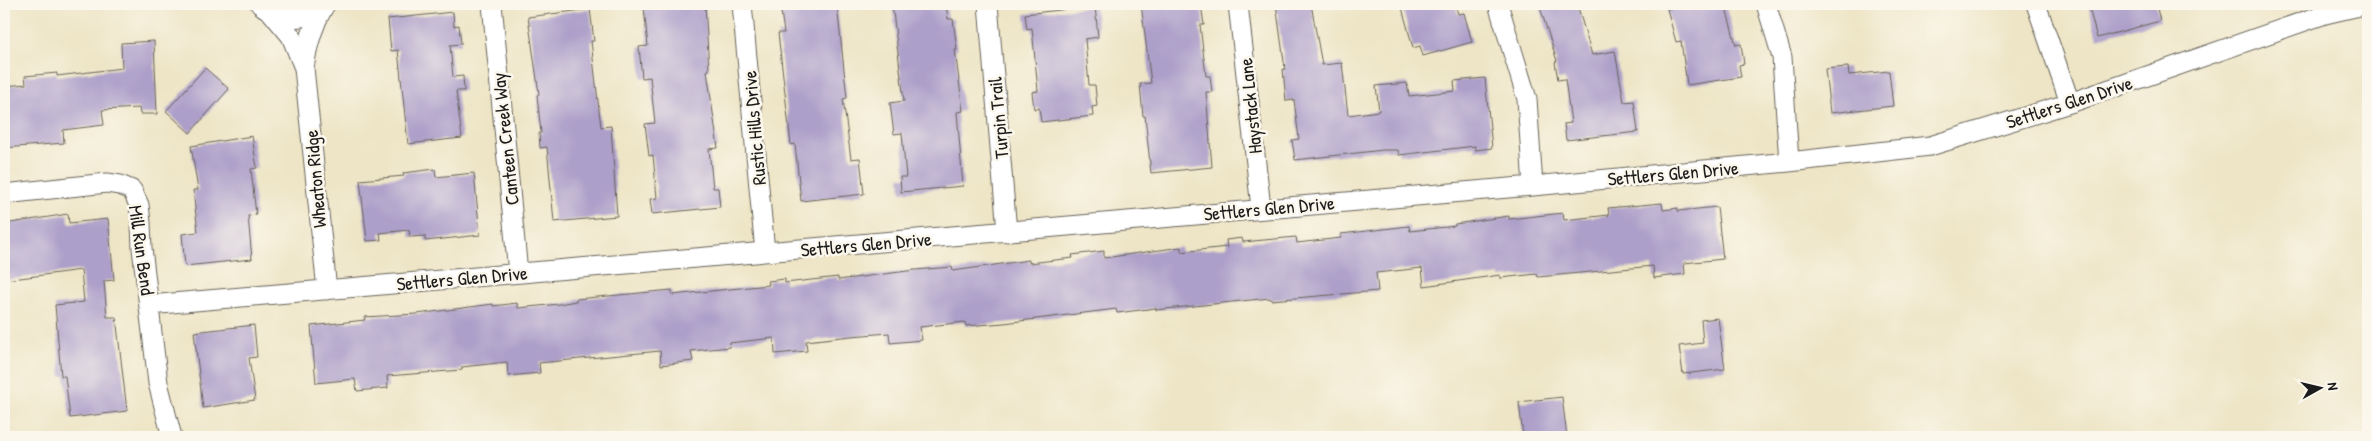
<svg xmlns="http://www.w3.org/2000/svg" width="2372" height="441" font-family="'Patrick Hand',sans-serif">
  <rect width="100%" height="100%" fill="#fbf7ec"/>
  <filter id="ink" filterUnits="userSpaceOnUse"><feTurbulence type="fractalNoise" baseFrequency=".02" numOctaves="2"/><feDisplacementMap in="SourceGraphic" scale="10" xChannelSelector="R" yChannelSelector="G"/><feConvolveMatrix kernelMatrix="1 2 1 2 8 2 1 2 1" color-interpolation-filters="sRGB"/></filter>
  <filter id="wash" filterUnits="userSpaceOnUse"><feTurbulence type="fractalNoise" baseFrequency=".0096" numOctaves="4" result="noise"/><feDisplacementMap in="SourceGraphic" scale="20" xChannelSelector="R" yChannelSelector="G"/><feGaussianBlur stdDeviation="1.12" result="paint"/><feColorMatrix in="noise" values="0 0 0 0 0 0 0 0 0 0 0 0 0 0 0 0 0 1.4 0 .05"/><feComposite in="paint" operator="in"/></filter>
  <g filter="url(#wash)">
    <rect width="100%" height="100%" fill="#eee5c6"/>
    <g id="blocks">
      <!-- building -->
      <path fill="#ac9fc9" d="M685,4H705L709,70L707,71L718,148L709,149L713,188H718L720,207L652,214L650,199L657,198L653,155L649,156L645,124L655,123L650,77L642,78L639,47L648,46L644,8Z
        M780,4H837L847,98L843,99L851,159L860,158L864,194L801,201L795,144L791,145L780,50L778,33H784Z
        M892,4H946L948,19H953L957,50H955L963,111L957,112L963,186L901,192L900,177H906L902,133L894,134L890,103L904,101Z
        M1141,4H1201L1204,25H1200L1206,76H1210L1212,92H1206L1212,167L1151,173L1145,116H1143L1140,84L1151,83Z
        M1276,4H1311L1322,65L1342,63L1348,115L1379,111L1376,86L1407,83L1409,96L1455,91L1454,81L1485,78L1492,148L1475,150V146L1399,155L1398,150H1383L1295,160L1292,140L1299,139L1294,100L1286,101L1283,69H1285Z
        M1401,4H1455L1458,14L1464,13L1472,42L1423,56L1420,46L1413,48Z
        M1539,4H1577L1592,55L1615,51L1624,102L1634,101L1638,132L1566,140L1564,124L1571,123L1565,79L1558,80L1555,62L1557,61Z
        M1687,4H1725L1736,45L1741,44L1744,64L1739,65L1741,77L1687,85L1681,41L1676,42L1667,9Z
        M2088,4H2156L2160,21L2097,38Z
        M1095,6L1098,37L1085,39L1089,85H1095L1097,106L1092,107L1093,116L1041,122L1039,108L1034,109L1032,92L1038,91L1032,28L1027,29L1025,14Z
        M590,9L594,41H591L601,127L611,126L617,216L554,222L547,147L540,148L539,133H541L537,95L539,94L528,17Z
        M453,12L454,26L459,25L461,44L450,45L453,77L463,76L464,91H456L462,138L408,144L398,50L391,51L388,19Z
        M154,41L157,114H140L139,108L102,110L104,125L63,130L64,143L4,148V86L26,84L25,76L57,73V76L122,68L121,43Z
        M1848,67L1849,75L1889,71L1893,106L1830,113L1825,69Z
        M205,68L229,89L190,133L166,111Z
        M252,136L257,168L251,169L256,215L248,216L252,259L185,266L182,234L198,232L193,190H198L191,146Z
        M435,169L436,177L474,173L480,235L425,241V236L410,237L409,230L380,233L381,240L367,241L360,180L404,176L403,173Z
        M1662,203L1663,210L1678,208V211L1717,207L1723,259L1684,263L1685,274L1654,278L1653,266L1538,277L1537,274L1500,278V275L1424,286L1422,268L1376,273L1378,291L1271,300L1270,298L1156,310V308L1117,313L1116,309L1004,323L966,326L965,322L920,327L922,340L890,343L889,333L851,336L806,341L807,351L775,354L774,338L729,343L730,347L691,351L693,361L661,365L660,351L539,363L540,373L508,376L507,362L462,367V370L387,376L388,388L357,391L355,379L316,383L311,326L365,320L364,317L417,314L493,304V306L517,303L518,308L559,304L576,301V299L672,290V295L769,285L768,281L785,279V283L838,277V280L915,270L952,267L953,271L1029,260V263L1073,258L1072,255L1104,251V258L1181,247V252L1227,247L1226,240L1242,238L1243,242L1296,237L1297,243L1341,238V234L1409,226L1410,231L1455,226V224L1509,216V219L1563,213L1564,220L1609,215L1608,208Z
        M68,214L69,223L108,219L114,280L104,281L107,317H116L127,411L70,418L65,376H61L55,305L84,302L81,270L5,280L4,224Z
        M1718,318L1725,369L1683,374L1679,346L1703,343L1701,320Z
        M254,325L257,357L249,358L255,400L203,408L194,332Z
        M1562,397L1567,437H1523L1519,402Z"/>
    </g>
  </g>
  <g filter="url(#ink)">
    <use href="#blocks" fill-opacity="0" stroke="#666258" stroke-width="1"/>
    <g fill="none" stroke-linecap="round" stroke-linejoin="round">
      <defs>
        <path id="minor" d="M260,4C281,21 306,23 326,4
          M492,4L518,273
          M742,4L765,252
          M988,4L1007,232
          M1238,4L1261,208
          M1498,4L1527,99L1533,186
          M1766,4L1782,57L1789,162
          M2036,4L2070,103
          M271,12L291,36L304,68L327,290
          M304,68C307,45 313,25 324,6
          M4,194L107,183L120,185L132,190L139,205L141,223L142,248L158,383L172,437
          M149,305L1533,186L1789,162L1930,146L2070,103L2325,14L2368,4"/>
      </defs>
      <!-- minor casing -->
      <use href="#minor" stroke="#666258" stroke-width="21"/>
      <!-- minor -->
      <use href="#minor" stroke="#fff" stroke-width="19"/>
    </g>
  </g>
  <g text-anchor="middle" stroke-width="5" stroke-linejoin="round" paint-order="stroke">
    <!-- street labels -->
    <g font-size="19" fill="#1c1c1c" stroke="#fbf7ec">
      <text transform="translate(2069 102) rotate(-18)" y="7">Settlers Glen Drive</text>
      <text transform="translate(1250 106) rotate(-96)" y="7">Haystack Lane</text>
      <text transform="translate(998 118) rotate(-95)" y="7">Turpin Trail</text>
      <text transform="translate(754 128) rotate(-95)" y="7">Rustic Hills Drive</text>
      <text transform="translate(505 139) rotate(-96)" y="7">Canteen Creek Way</text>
      <text transform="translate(1673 173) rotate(-5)" y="7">Settlers Glen Drive</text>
      <text transform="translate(315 179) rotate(-95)" y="7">Wheaton Ridge</text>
      <text transform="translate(1269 208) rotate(-5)" y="7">Settlers Glen Drive</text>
      <text transform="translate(866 244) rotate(-5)" y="7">Settlers Glen Drive</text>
      <text transform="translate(142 250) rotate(82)" y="7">Mill Run Bend</text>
      <text transform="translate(462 278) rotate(-5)" y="7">Settlers Glen Drive</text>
    </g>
  </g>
  <!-- margin -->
  <rect width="2372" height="441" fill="none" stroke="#fbf7ec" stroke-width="20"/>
  <!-- north arrow -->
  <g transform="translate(2320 388) rotate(82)" stroke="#fbf7ec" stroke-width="4" paint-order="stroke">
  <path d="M0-4L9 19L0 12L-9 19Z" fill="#1c1c1c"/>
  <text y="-8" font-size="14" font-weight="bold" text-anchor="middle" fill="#1c1c1c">N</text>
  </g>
</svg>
